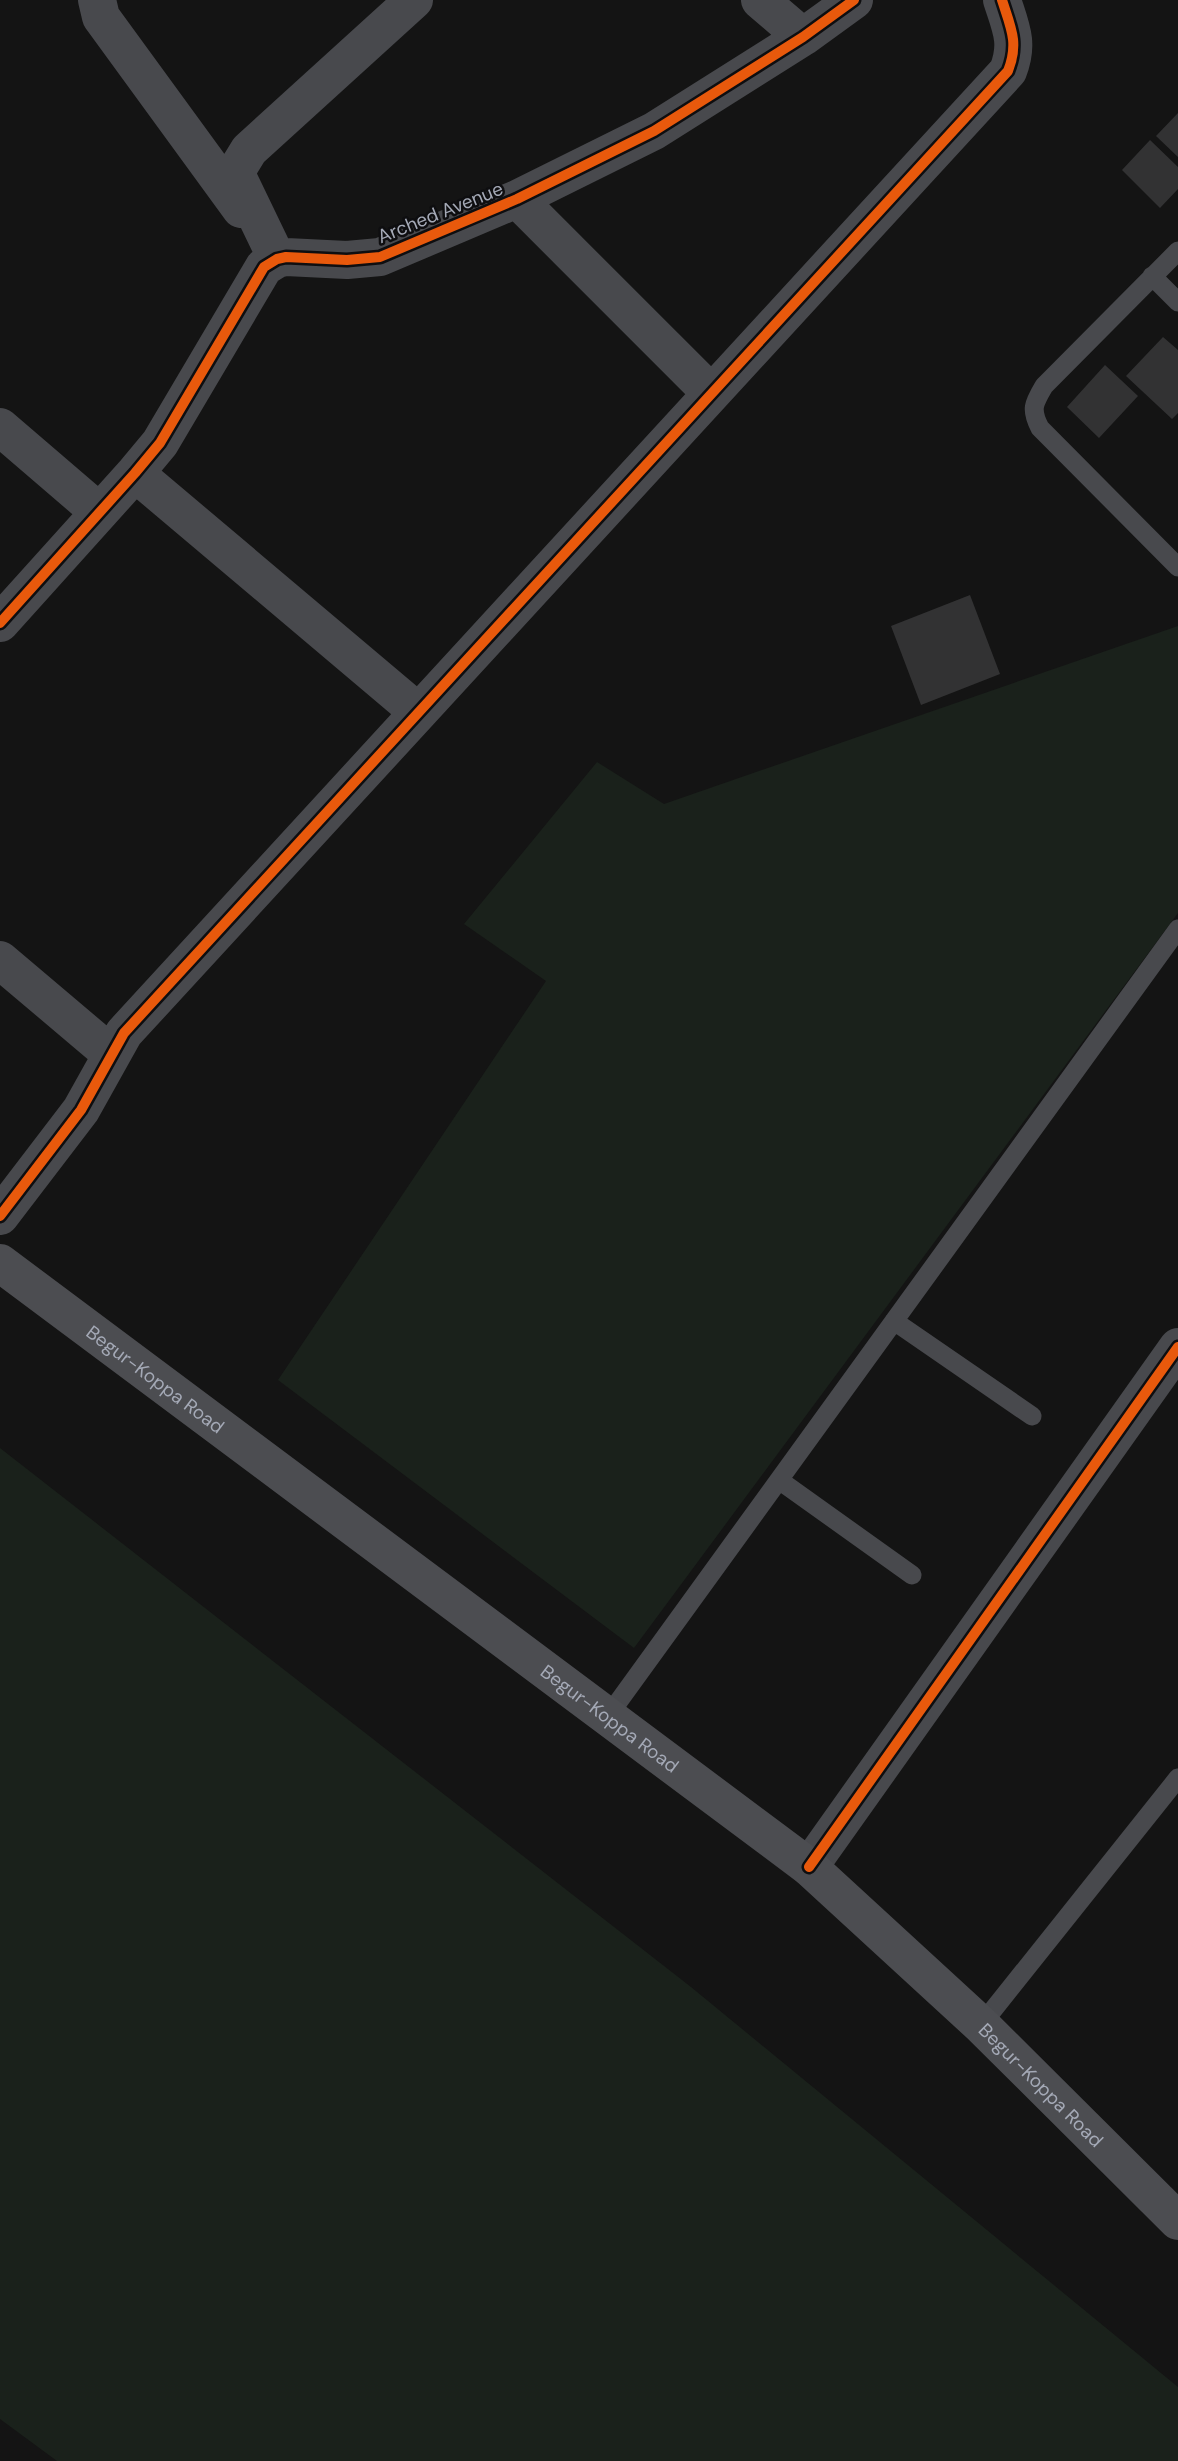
<svg xmlns="http://www.w3.org/2000/svg" width="1178" height="2461" font-family="'DM Sans',sans-serif">
  <rect width="100%" height="100%" fill="#141414"/>
  <!-- green -->
  <path fill="#1a211b" d="M1178,626V913L634,1648L278,1380L546,981L464,924L597,762L664,804Z
    M0,1448L691,1987L1178,2387V2461H57L0,2419Z"/>
  <!-- building -->
  <path fill="#323233" d="M1178,113V157L1156,136Z
    M1150,140L1178,167V189L1160,208L1122,170Z
    M1163,337L1178,350V413L1172,419L1126,376Z
    M1105,365L1138,396L1099,438L1067,407Z
    M970,595L1000,674L921,705L891,626Z"/>
  <g fill="none" stroke-linecap="round" stroke-linejoin="round">
    <!-- service -->
    <path stroke="#48494d" stroke-width="19" d="M1178,251L1044,386C1034,403 1030,409 1040,428L1178,567
      M1152,276L1178,302
      M894,1321L1032,1416
      M779,1480L912,1575
      M608,1716L1178,929
      M981,2025L1178,1778"/>
    <!-- minor -->
    <path stroke="#48494d" stroke-width="38" d="M97,0L101,17L241,209
      M760,0L803,37
      M517,199L711,393
      M277,259L238,178V168L249,150L414,0
      M0,427L99,512
      M135,473L418,712
      M0,623L135,473L160,443L264,267L277,259L286,257L347,260L380,257L517,199L654,131L803,37L854,0
      M0,960L111,1054
      M0,1216L81,1110L124,1033L1008,71C1019,43 1011,28 1002,0
      M809,1867L1178,1347"/>
    <!-- secondary -->
    <path stroke="#4c4d51" stroke-width="38" id="s1" d="M0,1263L809,1867L981,2025L1178,2221"/>
    <defs>
      <path id="cycleway" d="M0,623L135,473L160,443L264,267L277,259L286,257L347,260L380,257L517,199L654,131L803,37L854,0
        M0,1216L81,1110L124,1033L1008,71C1019,43 1011,28 1002,0
        M809,1867L1178,1347"/>
    </defs>
    <!-- cycleway casing -->
    <use href="#cycleway" stroke="#0e0e10" stroke-width="15"/>
    <!-- cycleway -->
    <use href="#cycleway" stroke="#e8590c" stroke-width="10"/>
  </g>
  <g text-anchor="middle" stroke-width="5" stroke-linejoin="round" paint-order="stroke">
    <!-- street labels -->
    <g font-size="19" fill="#a4a9b6" stroke="#0e0e10">
      <text transform="translate(440 212) rotate(-22)" y="7">Arched Avenue</text>
      <text dy="7" stroke="none"><textPath href="#s1" startOffset="194">Begur-Koppa Road</textPath></text>
      <text dy="7" stroke="none"><textPath href="#s1" startOffset="761">Begur-Koppa Road</textPath></text>
      <text dy="7" stroke="none"><textPath href="#s1" startOffset="1328">Begur-Koppa Road</textPath></text>
    </g>
  </g>
</svg>
